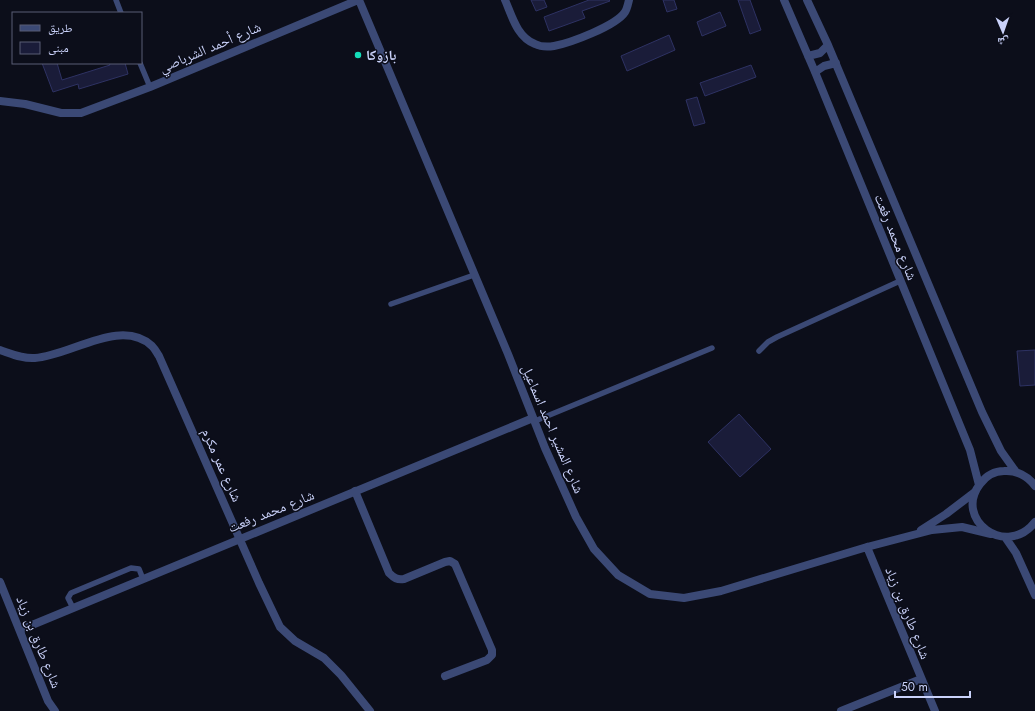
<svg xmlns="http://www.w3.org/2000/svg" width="1035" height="711" font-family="Jost,'Noto Naskh Arabic',sans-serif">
  <rect width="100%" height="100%" fill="#0c0e1a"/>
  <!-- building -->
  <path fill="#1a1c39" stroke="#2e3263" d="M531,0H544L547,7L536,11Z
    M589,0H609L610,1L582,11L585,18L549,31L544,17Z
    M663,0H674L677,9L667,12Z
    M738,0H750L761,30L750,34Z
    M720,12L726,26L702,36L697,22Z
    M669,35L675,50L627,71L621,56Z
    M42,63H57L62,80L110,65L109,63H125L128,74L79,89L78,84L53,92Z
    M751,65L756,77L705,96L700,83Z
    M697,97L705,123L694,126L686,100Z
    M1035,350V385L1020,386L1017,351Z
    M739,414L771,449L740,477L708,442Z"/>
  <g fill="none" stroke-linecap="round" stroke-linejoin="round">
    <!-- service -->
    <path stroke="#3b4975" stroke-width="5.5" d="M116,0L121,13
      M140,63L150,87
      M391,304L474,275
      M759,351L768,342L777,337L900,281
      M535,421L712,348
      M73,608L68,598L71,593L131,568L139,569L143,579"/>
    <!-- minor -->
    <path stroke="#3b4975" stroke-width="8" d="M359,0L508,354L545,448L576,517L594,549L618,575L650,594L684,598L721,591L867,547L932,530L962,527L991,534
      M505,0C512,16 517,37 535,44C541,47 548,47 554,46C570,43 616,26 625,12C627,9 628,4 629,0
      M0,101L25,104L61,113H81L150,87L358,0
      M0,350C12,354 23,359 35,358C70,356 121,317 152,346C155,349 157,353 159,356L259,583L280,627L295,641L324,658L341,675L370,711
      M355,491L389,573C394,578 397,580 404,579L445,562L450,561L455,564L492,650V655L487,660L445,676
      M921,530L946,514L975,492
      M867,547L935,711
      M0,582L48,701L55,711
      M20,630L533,418
      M841,711L921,679"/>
    <!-- tertiary -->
    <path stroke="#3b4975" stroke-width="8" d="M784,0L815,72L970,450L979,485
      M807,0L828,45L982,412L1001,451L1016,472
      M808,56L820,53L828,45
      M815,72L824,66L836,63
      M1035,486C1028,476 1016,470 1004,471C994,471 986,476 980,484C953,519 1006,559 1035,522
      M1005,537L1016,553L1035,595"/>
  </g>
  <!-- markers -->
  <circle fill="#14ddb9" stroke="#0c0e1a" stroke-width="1.5" cx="358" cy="55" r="4"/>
  <g text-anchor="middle" stroke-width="3" stroke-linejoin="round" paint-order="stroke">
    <!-- street labels -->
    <g font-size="14" fill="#cad2fa" stroke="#0c0e1a">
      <text transform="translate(210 47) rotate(-23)" y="5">شارع أحمد الشرباصي</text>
      <text transform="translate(896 237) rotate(68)" y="5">شارع محمد رفعت</text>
      <text transform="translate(553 429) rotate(67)" y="5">شارع المشير احمد اسماعيل</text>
      <text transform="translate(222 465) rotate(66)" y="5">شارع عمر مكرم</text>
      <text transform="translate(271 511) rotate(-22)" y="5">شارع محمد رفعت</text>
      <text transform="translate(908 613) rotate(68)" y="5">شارع طارق بن زياد</text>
      <text transform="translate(39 642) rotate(68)" y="5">شارع طارق بن زياد</text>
    </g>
    <!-- poi labels -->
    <g font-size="14" font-weight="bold" fill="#cad2fa" stroke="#0c0e1a" text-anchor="start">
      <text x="366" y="60">بازوكا</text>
    </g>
  </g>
  <!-- legend -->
  <rect x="12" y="12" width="130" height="52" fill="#0c0e1a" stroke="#585c74"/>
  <rect x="20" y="25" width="20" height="6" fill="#3b4975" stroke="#585c74"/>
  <text x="48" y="32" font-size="12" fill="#cad2fa">طريق</text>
  <rect x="20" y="42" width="20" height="12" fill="#1a1c39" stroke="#585c74"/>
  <text x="48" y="52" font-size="12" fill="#cad2fa">مبنى</text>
  <!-- north arrow -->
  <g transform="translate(1003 32) rotate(178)" stroke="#0c0e1a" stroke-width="3" paint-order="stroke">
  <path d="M0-3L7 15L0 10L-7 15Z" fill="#cad2fa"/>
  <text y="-6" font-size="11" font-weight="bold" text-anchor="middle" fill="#cad2fa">ش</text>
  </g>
  <!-- scale -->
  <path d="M895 691v6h75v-6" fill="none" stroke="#cad2fa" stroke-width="2"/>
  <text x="901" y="691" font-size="12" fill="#cad2fa" stroke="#0c0e1a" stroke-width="3" paint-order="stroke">50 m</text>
</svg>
